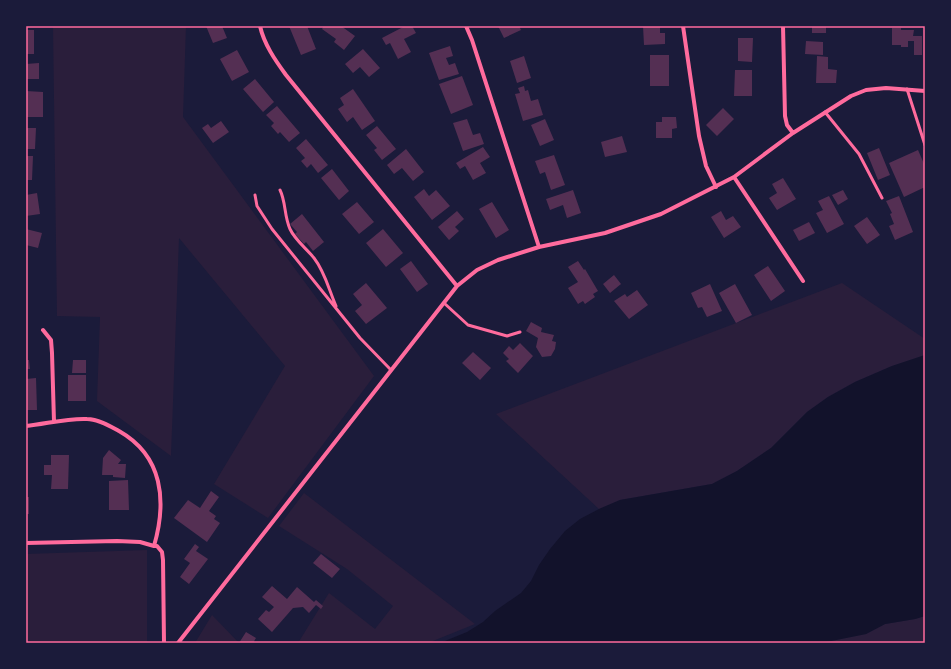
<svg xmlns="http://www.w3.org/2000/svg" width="951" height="669" font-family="Helvetica,sans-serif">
  <rect width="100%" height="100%" fill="#1b1b3a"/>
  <!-- green -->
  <path fill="#2a1e3b" d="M53,26H186L183,117L374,376L268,518L214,484L285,366L179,238L171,456L97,401L100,317L57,316Z
    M842,283L925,339V355L892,366L855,382L828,397L807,412L771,448L737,471L712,484L620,500L599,509L496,414Z
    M304,493L475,624L428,643H298L329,593L375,629L393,606L347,569L279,526Z
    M147,550V643H26V554Z
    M212,615L239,643H195Z
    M925,616V643H821L866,634L885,624L915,619Z"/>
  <!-- water -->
  <path fill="#12122b" d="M925,355V616L915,619L885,624L866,634L821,643H440L467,632L483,622L495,611L521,593L531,581L539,565L550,549L565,531L580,519L599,509L620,500L712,484L737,471L771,448L807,412L828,397L855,382L892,366Z"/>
  <!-- building -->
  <path fill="#542f53" d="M206,26H222L227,38L213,43Z
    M289,26H307L316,49L301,55Z
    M324,26H341L355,36L344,50L334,42L336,39L322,29Z
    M405,26H412L416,33L404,39L411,52L398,59L390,43L386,45L382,38Z
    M498,26H519L521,30L504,38Z
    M643,26H660V33H665V44L644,45Z
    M812,26H826V33H812Z
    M892,28H901V30H914L913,36H922V55H914V41H908V47H901V45H892Z
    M26,30H34V54H26Z
    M738,38H753L752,62L738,61Z
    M806,41L823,42V55L805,54Z
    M450,46L453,56L446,58L449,65L455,63L459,74L439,80L429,53Z
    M363,49L380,68L369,77L360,67L353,73L345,64Z
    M237,50L249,72L232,81L220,59Z
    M650,55H669V86H650Z
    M524,56L531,78L517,83L510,61Z
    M817,56L828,57V69L837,70L836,83H816Z
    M39,63V79H26V64Z
    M735,70H752V96H734Z
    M462,76L473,105L451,114L439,84Z
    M255,79L274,102L263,112L243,89Z
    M524,86L525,91L528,90L531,101L538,99L543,115L523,121L515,94L520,93L518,88Z
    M353,89L375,121L362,130L353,117L347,122L338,109L344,105L340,98Z
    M26,91L43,92V117H26Z
    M277,106L300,133L289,142L280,132L278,134L271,126L274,123L266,115Z
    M723,108L734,119L717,136L706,125Z
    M662,117H676L677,128L672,129V138H656V122H662Z
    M467,119L473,135L480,133L484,144L463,151L453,123Z
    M545,119L554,140L540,146L531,125Z
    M221,121L229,132L213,143L202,128L208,124L211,128Z
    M377,126L396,149L382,160L374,150L377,148L366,135Z
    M26,128H36L35,149H26Z
    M622,136L627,152L605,157L601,142Z
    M306,139L328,165L318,173L311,164L307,168L301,161L305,158L296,148Z
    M483,147L490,157L480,163L486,173L473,180L465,166L460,169L456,163Z
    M879,148L890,175L878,180L867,153Z
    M406,149L424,172L413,181L402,168L394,174L387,165Z
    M918,150L925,166V187L904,197L889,163Z
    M554,155L565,185L551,190L545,172L540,174L535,161Z
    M26,156H33L32,180H26Z
    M332,169L349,191L339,200L321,178Z
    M783,178L796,199L777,210L769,198L777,193L772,184Z
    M424,189L429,196L436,190L450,206L432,220L414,197Z
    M573,190L581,213L567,218L563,205L550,210L546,199Z
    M843,190L848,199L838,205L832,195Z
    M37,193L40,214L26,216V195Z
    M829,196L844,224L827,233L816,213L823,210L818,201Z
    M899,196L913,232L895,240L889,226L894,224L890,214L892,213L886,201Z
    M357,202L374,222L359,234L342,214Z
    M492,202L509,230L496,238L479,209Z
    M457,211L464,219L455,227L459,231L449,240L438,227Z
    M721,211L726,220L733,216L741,227L724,238L711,217Z
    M302,214L324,242L313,251L306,242L304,244L295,234L297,232L290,224Z
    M867,217L880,235L867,244L854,226Z
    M809,222L815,233L799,241L793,230Z
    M26,229L42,233L38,248L26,245Z
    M383,229L403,253L386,267L366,243Z
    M411,261L428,284L417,292L400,269Z
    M578,261L584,270L585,269L598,291L593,294L595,297L585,304L583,301L578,304L568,288L578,282L568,267Z
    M768,266L785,291L771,301L754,275Z
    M614,275L621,284L610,293L603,284Z
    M366,283L387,308L366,324L355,311L362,305L353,294Z
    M710,284L722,311L707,317L702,307L698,308L691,293Z
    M735,284L752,315L736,323L719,293Z
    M637,290L648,305L629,319L614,301L625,294L627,297Z
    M531,322L542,328L541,332L554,335L552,341L556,342L555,349L551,356L542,357L536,347L538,338L526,331Z
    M520,343L533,356L518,373L506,361L509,359L503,353L509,346L513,350Z
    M473,352L491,368L480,380L462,363Z
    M26,360H29L30,369H26Z
    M73,360H86V373H72Z
    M68,375H86V401H68Z
    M36,378L37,410H26V379Z
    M109,450L121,460L118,464H126L125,478L113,477V475H102L103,458Z
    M51,455H69L68,489H51L52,475H44V465H51Z
    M128,480L129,510H109V481Z
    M211,491L219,497L209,511L216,516L214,519L220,523L207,542L174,518L188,500L200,508Z
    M26,497H29V514H26Z
    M195,544L199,547L196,551L208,559L189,584L180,577L190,563L184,559Z
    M321,554L340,569L332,578L313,563Z
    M272,586L287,599L297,587L314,602L316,600L323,606L321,609L316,605L309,613L303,607L293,608L272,632L258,619L266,610L269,612L274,607L262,597Z
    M246,632L256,638L253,643H239Z"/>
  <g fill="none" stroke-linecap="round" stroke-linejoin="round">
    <!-- service -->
    <path stroke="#ff6b9d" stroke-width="3" d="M907,89L925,145
      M825,112L859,154L882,198
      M280,190C286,202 284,216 290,229C295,240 306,248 314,258C325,272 329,290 336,306
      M255,195L257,206L272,229L360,338L391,370
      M444,303L468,325L507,336L520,332"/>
    <!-- minor -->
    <path stroke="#ff6b9d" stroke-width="4" d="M260,26C264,44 275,60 286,75L457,286
      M466,26L472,40L539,247
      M683,26L699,136L706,166L716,187
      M783,26L785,116L787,125L793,133
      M734,177L803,281
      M43,330L51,340L52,353L54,422
      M26,426C46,424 67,418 87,419C98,419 110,426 119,431C163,456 167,501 154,546
      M26,543L117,541L140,542L154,546H157L162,552L163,560L164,643
      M178,643L457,286L477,270L498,260L539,247L605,233L661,214L734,177L793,133L851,96L866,90L886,88L925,91"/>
  </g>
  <!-- border -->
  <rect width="951" height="669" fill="none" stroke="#1b1b3a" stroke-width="54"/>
  <rect x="27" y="27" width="897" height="615" fill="none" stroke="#ff6b9d" stroke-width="1.5"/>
</svg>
